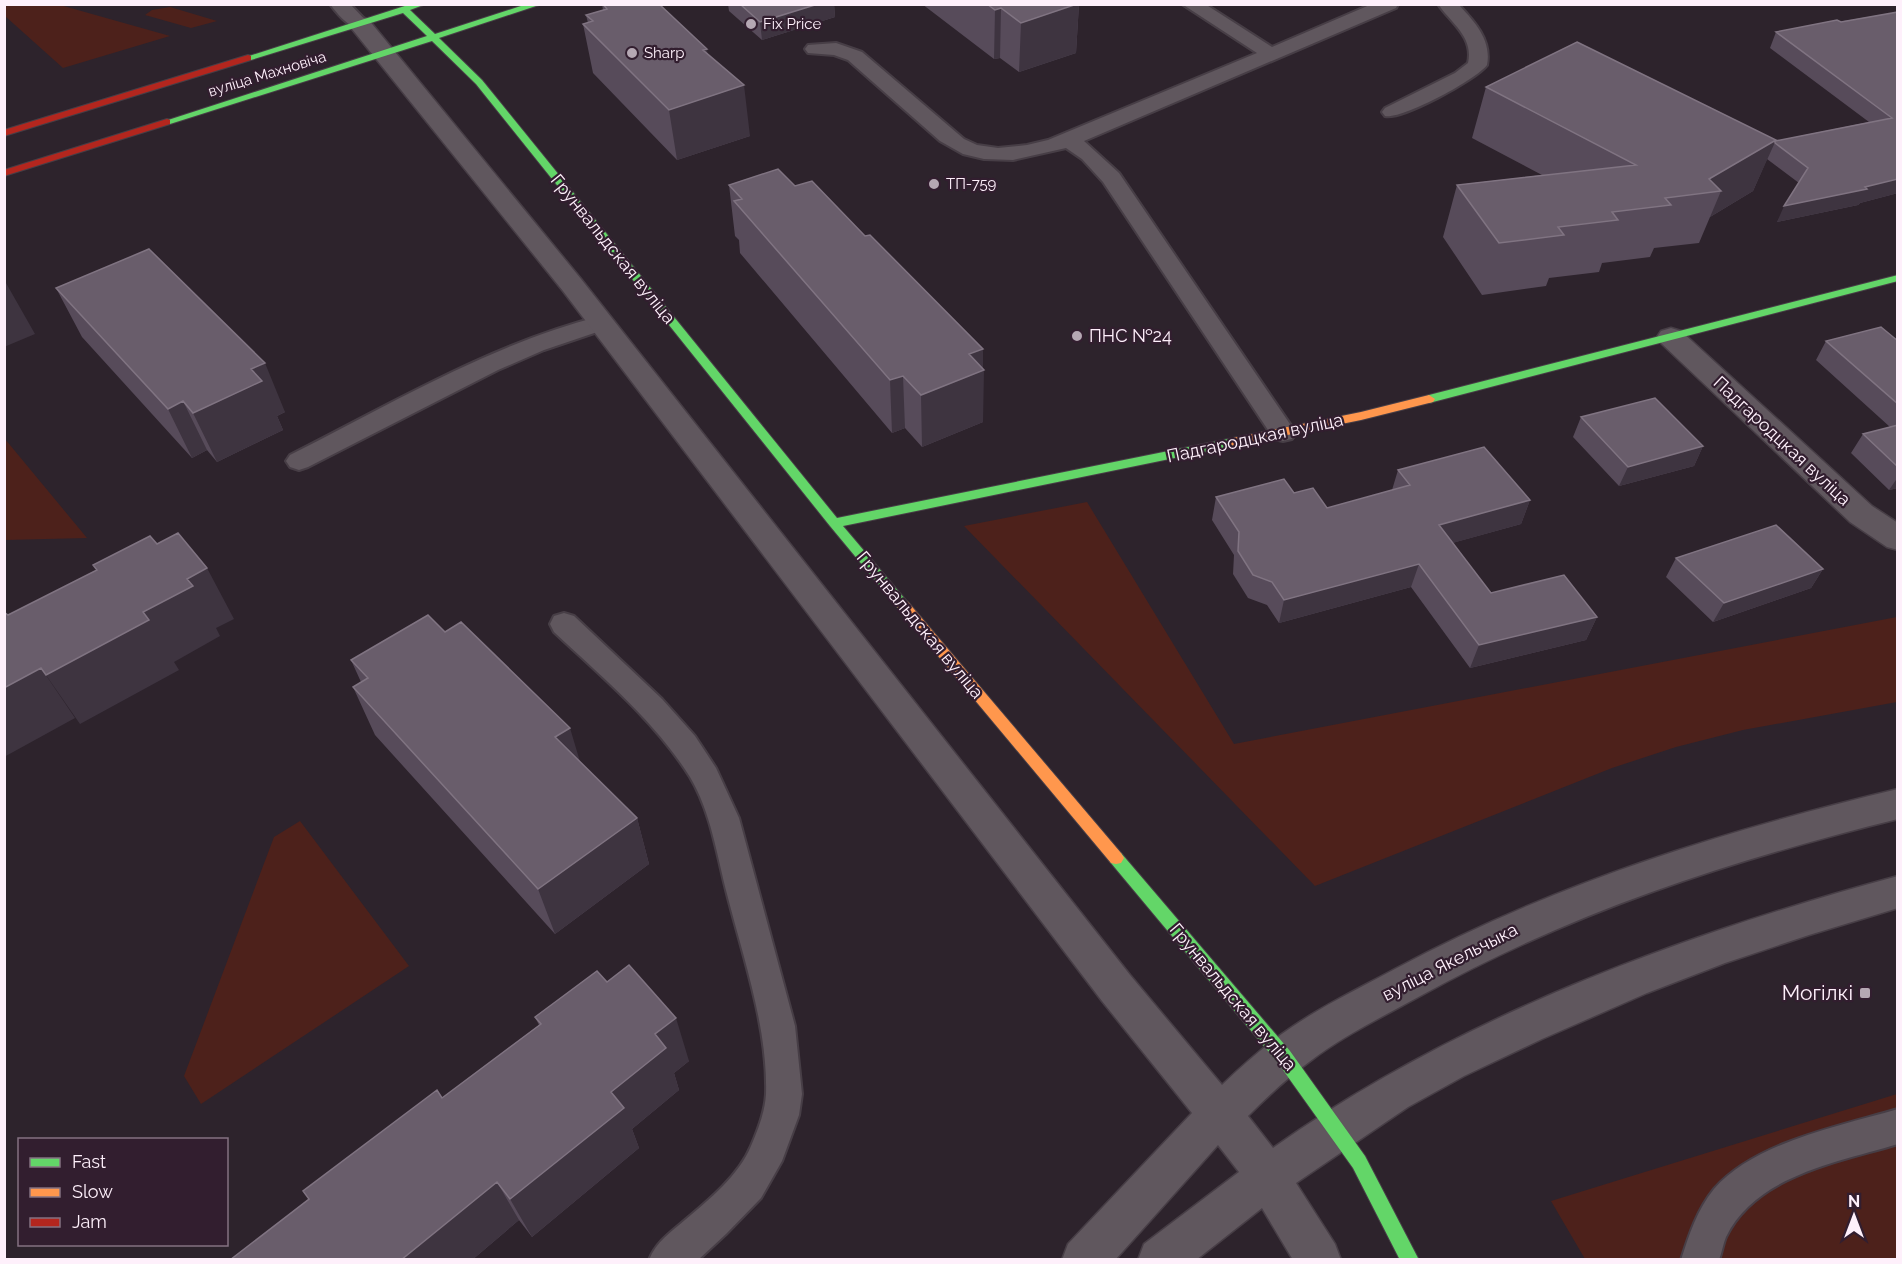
<svg xmlns="http://www.w3.org/2000/svg" width="1902" height="1264" font-family="Raleway,sans-serif">
  <rect width="100%" height="100%" fill="#2d232c"/>
  <!-- green -->
  <path fill="#4d211b" d="M5,4L60,5L170,36L63,68L5,16Z
    M170,7L217,21L191,28L145,15L152,10Z
    M4,439H5L87,538L5,540Z
    M1087,502L1234,744L1897,617V702L1743,730L1676,747L1612,768L1315,886L964,526Z
    M300,821L409,966L201,1104L184,1076L274,837Z
    M1897,1094V1259H1585L1551,1201Z"/>
  <g fill="none" stroke-linecap="round" stroke-linejoin="round">
    <defs>
      <path id="lane" d="M330,4H350L369,24L367,28C352,32 339,16 330,4Z
        M1182,4H1205L1272,47L1372,4H1398L1396,8L1084,141L1119,173L1292,427L1296,433L1292,439L1283,441L1274,439L1103,182L1082,159L1066,148L1013,160L984,159L963,154L940,141L848,60L834,55L808,53L805,49L808,45L836,43L862,52L964,139L977,145L998,148L1027,145L1048,140L1257,53Z
        M1438,4H1458C1474,21 1492,40 1487,65C1476,80 1401,120 1385,116L1382,112L1385,108L1455,73L1468,63C1474,37 1451,23 1438,4Z
        M601,316L609,318L613,323L609,328L544,350L498,370L308,467L299,470L290,467L286,461L290,455C391,404 491,344 601,316Z
        M564,613L574,616L662,699L695,736L716,768L739,818L795,1026L802,1094L799,1115L782,1161L761,1198L726,1234L698,1260H649C656,1242 671,1232 685,1220C709,1200 739,1175 751,1146C758,1130 765,1112 766,1094C768,1028 743,957 727,894C717,856 711,812 690,777C655,721 602,677 554,632L550,624L554,616Z
        M1898,1109V1144C1839,1162 1756,1175 1726,1237C1723,1244 1722,1252 1719,1260H1681C1689,1235 1697,1210 1714,1189C1755,1142 1840,1126 1898,1109Z"/>
      <path id="street" d="M360,17L368,19L581,279L1130,975L1222,1085C1244,1064 1266,1044 1292,1027C1324,1005 1360,988 1395,969C1553,884 1723,831 1898,789V819C1732,860 1572,912 1422,995C1384,1016 1344,1035 1309,1062C1287,1078 1267,1097 1248,1116L1273,1148C1458,1017 1680,935 1898,876V908L1809,935L1725,963L1647,993L1542,1039L1464,1076L1408,1107L1296,1183L1335,1244L1341,1260H1293L1262,1208L1196,1260H1138L1144,1244L1239,1172L1218,1145L1115,1260H1062L1068,1244L1192,1113L1102,1001L563,291L352,29L349,24L352,19Z
        M1671,328L1681,331L1872,506L1898,523V550L1887,547L1850,522L1661,343L1657,337L1661,331Z"/>
      <path id="fast" d="M411,4H426L410,10L435,34L527,4H542L439,38L482,80L837,518L1233,438L1239,442L1233,446L843,526L910,605L903,610L898,608L830,526L476,84L432,41L170,124L162,122L427,36L403,13L251,60L243,58Z
        M1898,275V281L1429,403L1423,399L1429,395Z
        M1116,852L1121,853L1290,1051L1365,1156L1419,1260H1400L1353,1168L1278,1063L1111,863L1108,858L1111,853Z"/>
      <path id="slow" d="M1429,395L1435,399L1433,402L1361,420L1233,446L1227,442L1233,438L1361,412Z
        M903,600L908,602L1121,853L1124,858L1121,863L1116,864L1111,863L898,608L896,605L898,602Z"/>
      <path id="jam" d="M248,55L251,56V60L4,136V130Z
        M167,119L170,120V124L4,176V170Z"/>
    </defs>
    <!-- lane casing -->
    <use href="#lane" stroke="#473e46" stroke-width="4"/>
    <!-- street casing -->
    <use href="#street" stroke="#473e46" stroke-width="3"/>
    <!-- fast casing -->
    <use href="#fast" stroke="#473e46" stroke-width="2"/>
    <!-- slow casing -->
    <use href="#slow" stroke="#473e46" stroke-width="2"/>
    <!-- jam casing -->
    <use href="#jam" stroke="#473e46" stroke-width="2"/>
    <!-- lane -->
    <use href="#lane" fill="#60575e" fill-rule="evenodd"/>
    <!-- street -->
    <use href="#street" fill="#60575e" fill-rule="evenodd"/>
    <!-- fast -->
    <use href="#fast" fill="#63d668" fill-rule="evenodd"/>
    <!-- slow -->
    <use href="#slow" fill="#ff974d" fill-rule="evenodd"/>
    <!-- jam -->
    <use href="#jam" fill="#b3261e" fill-rule="evenodd"/>
  </g>
  <!-- wall -->
  <path fill="#574b5a" d="M602,4H659L707,49V53L750,136L677,160L593,73L583,24L588,23L586,15L603,10Z
    M728,4H834L835,17L762,40L729,11Z
    M922,4H1079L1076,53L1019,72L1000,58L994,59Z
    M1898,12V193L1860,203L1858,205L1777,222L1799,183L1767,159L1753,191L1710,217L1699,243L1654,248L1650,257L1602,263L1599,272L1549,278L1546,286L1482,295L1443,237L1457,185L1542,175L1472,138L1486,87L1776,140L1775,141L1869,122L1770,48L1776,32Z
    M729,185L795,186L983,368V422L922,447L905,428L892,433L740,253L739,240L735,236Z
    M56,288L285,412L277,416L283,430L217,462L207,450L192,458L82,337Z
    M1826,341H1898V488L1889,490L1851,453L1863,434L1890,427L1816,360Z
    M1581,417L1703,446L1694,466L1619,486L1573,437Z
    M1398,470L1530,500L1521,524L1452,543L1491,593L1597,617L1586,640L1470,668L1411,587L1279,623L1267,605L1248,598L1233,574L1234,555L1212,520L1216,497L1327,508L1392,490Z
    M1676,558L1823,569L1811,588L1713,622L1666,577Z
    M445,632L580,762L637,818L649,864L555,934L375,735L353,687L361,682L351,660Z
    M607,982L689,1061L674,1073L679,1090L632,1129L639,1148L532,1237L519,1220L472,1260H230L539,1025L535,1017Z"/>
  <!-- shaded-wall -->
  <path fill="#3e3440" d="M818,4H834L835,17L762,40L760,22Z
    M1077,4H1079L1076,53L1019,72L1021,23Z
    M1001,8L1000,58L994,59L995,10Z
    M707,49L712,96L744,85L750,136L677,160L669,110L703,50Z
    M1776,140L1753,191L1710,217L1721,191L1709,179Z
    M1898,179V193L1860,203L1858,205L1777,222L1784,206Z
    M4,283H6L35,334L4,347Z
    M983,349V371L984,370L983,422L922,447L921,395L969,354Z
    M265,363L285,412L277,416L283,430L217,462L193,413L251,369Z
    M903,376L905,428L892,433L890,380Z
    M183,401L207,450L192,458L168,409Z
    M1703,446L1694,466L1619,486L1628,467Z
    M1898,477V488L1889,490Z
    M1530,500L1521,524L1431,549L1439,525Z
    M1419,564L1411,587L1279,623L1284,600Z
    M207,568L234,619L216,628L220,636L174,662L179,670L80,724L46,675L143,612L187,579Z
    M1823,569L1811,588L1713,622L1724,603Z
    M1597,617L1586,640L1470,668L1479,645Z
    M41,668L75,718L4,757V688Z
    M570,728L584,775L555,737Z
    M637,818L649,864L555,934L538,889Z
    M676,1018L689,1061L674,1073L679,1090L632,1129L639,1148L532,1237L510,1199L611,1092L655,1034Z
    M497,1182L519,1220L472,1260H401Z"/>
  <!-- building -->
  <path fill="#695d6b" stroke="#807482" stroke-width="1.5" d="M603,4H659L707,49L703,50L744,85L669,110L583,24L593,21L586,15L607,9Z
    M740,4H818L760,22Z
    M987,4H1077L1021,23L1001,8L995,10Z
    M1898,12V179L1865,187L1867,189L1784,206L1808,168L1775,143V141L1892,118L1776,32L1837,20L1841,22Z
    M1577,42L1776,140L1709,179L1721,191L1665,198L1671,205L1612,212L1618,220L1558,227L1564,235L1499,243L1457,185L1636,165L1486,87Z
    M778,169L795,186L812,181L865,236L870,235L983,349L969,354L984,370L921,395L903,376L890,380L734,201L742,199L729,185Z
    M149,249L265,363L251,369L262,381L193,413L183,401L168,409L56,288Z
    M1881,327L1898,341V404L1826,341Z
    M1655,398L1703,446L1628,467L1581,417Z
    M1898,425V467L1863,434Z
    M1484,447L1530,500L1439,525L1491,593L1564,575L1597,617L1479,645L1419,564L1284,600L1272,582L1253,575L1238,551L1239,532L1216,497L1284,479L1294,493L1313,488L1327,508L1410,485L1398,470Z
    M1776,525L1823,569L1724,603L1676,558Z
    M178,533L207,568L187,579L193,586L143,612L149,620L46,675L41,668L4,688V612L8,615L97,570L93,565L150,536L157,544Z
    M428,615L445,632L461,622L570,728L555,737L637,818L538,889L353,687L368,678L351,660Z
    M629,965L676,1018L655,1034L666,1048L611,1092L624,1108L510,1199L497,1182L401,1260H230L309,1199L303,1191L437,1090L442,1098L541,1024L535,1017L597,971L607,982Z"/>
  <!-- markers -->
  <g fill="#b5a8b3" stroke="#321e2f" stroke-width="2">
    <circle cx="751" cy="24" r="6"/>
    <circle cx="632" cy="53" r="6"/>
    <circle cx="934" cy="184" r="6"/>
    <circle cx="1077" cy="336" r="6"/>
    <rect x="1859" y="987" width="12" height="12" rx="3"/>
  </g>
  <g text-anchor="middle" stroke-width="4.5" stroke-linejoin="round" paint-order="stroke">
    <!-- far-poi labels -->
    <g font-size="15" fill="#fef0fb" stroke="#321e2f" text-anchor="start">
      <text x="763" y="29">Fix Price</text>
      <text x="644" y="58">Sharp</text>
      <text x="946" y="189">ТП-759</text>
    </g>
    <!-- far-street labels -->
    <g font-size="15" fill="#fef0fb" stroke="#321e2f">
      <text transform="translate(267 74) rotate(-17)" y="5">вуліца Махновіча</text>
    </g>
    <!-- street labels -->
    <g font-size="18" fill="#fef0fb" stroke="#321e2f">
      <text transform="translate(613 249) rotate(51)" y="6">Грунвальдская вуліца</text>
      <text transform="translate(1255 438) rotate(-12)" y="6">Падгародцкая вуліца</text>
      <text transform="translate(1782 441) rotate(43)" y="6">Падгародцкая вуліца</text>
      <text transform="translate(920 625) rotate(50)" y="6">Грунвальдская вуліца</text>
      <text transform="translate(1450 962) rotate(-27)" y="6">вуліца Якельчыка</text>
      <text transform="translate(1233 997) rotate(50)" y="6">Грунвальдская вуліца</text>
    </g>
    <!-- poi labels -->
    <g font-size="18" fill="#fef0fb" stroke="#321e2f" text-anchor="start">
      <text x="1089" y="342">ПНС №24</text>
    </g>
    <!-- near-poi labels -->
    <g font-size="21" fill="#fef0fb" stroke="#321e2f" text-anchor="end">
      <text x="1853" y="1000">Могілкі</text>
    </g>
  </g>
  <!-- border -->
  <rect width="1902" height="1264" fill="none" stroke="#fef0fb" stroke-width="12"/>
  <!-- legend -->
  <rect x="18" y="1138" width="210" height="108" fill="#321e2f" stroke="#847281" stroke-width="1.5"/>
  <rect x="30" y="1158" width="30" height="9" fill="#63d668" stroke="#847281" stroke-width="1.5"/>
  <text x="72" y="1168" font-size="18" fill="#fef0fb">Fast</text>
  <rect x="30" y="1188" width="30" height="9" fill="#ff974d" stroke="#847281" stroke-width="1.5"/>
  <text x="72" y="1198" font-size="18" fill="#fef0fb">Slow</text>
  <rect x="30" y="1218" width="30" height="9" fill="#b3261e" stroke="#847281" stroke-width="1.5"/>
  <text x="72" y="1228" font-size="18" fill="#fef0fb">Jam</text>
  <!-- north arrow -->
  <g transform="translate(1854 1216)" stroke="#321e2f" stroke-width="4.5" paint-order="stroke">
  <path d="M0-4.5L10 22L0 15L-10 22Z" fill="#fef0fb"/>
  <text y="-9" font-size="16" font-weight="bold" text-anchor="middle" fill="#fef0fb">N</text>
  </g>
</svg>
